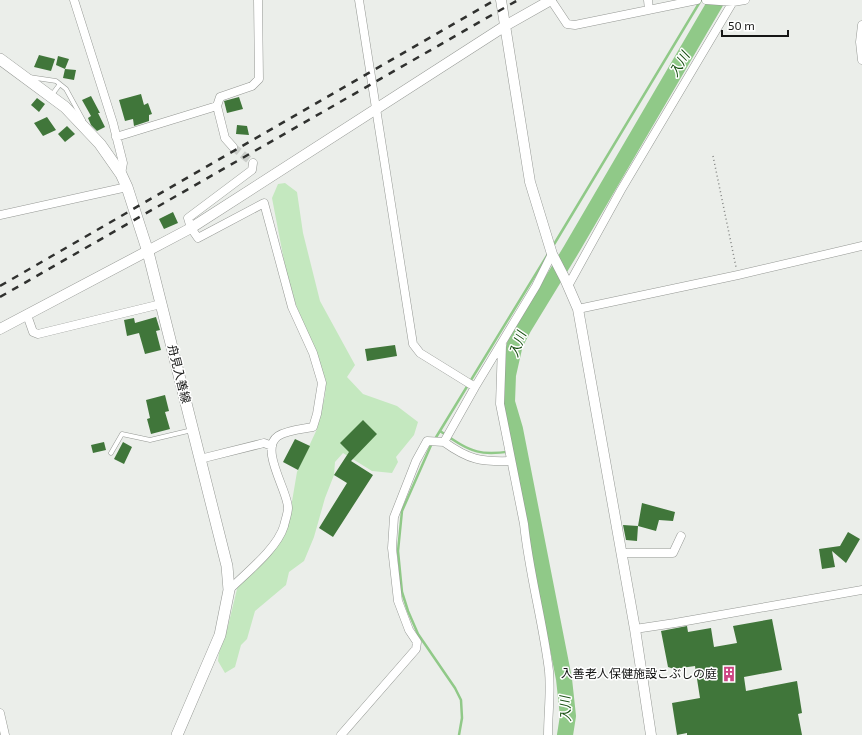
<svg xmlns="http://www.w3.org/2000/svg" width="862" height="735" font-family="'Exo 2','Noto Sans JP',sans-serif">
  <rect width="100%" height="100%" fill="#ebeeea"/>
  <!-- green -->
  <path fill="#c4e8bf" d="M285,183L297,192L303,233L320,301L355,365L347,377L363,394L397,406L418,422L414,435L396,457L398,462L392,473L372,471L343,453L335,462L334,475L325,498L314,537L304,561L289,572L286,585L255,611L247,639L241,645L235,667L225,673L218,661L219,653L228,626L238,585L279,544L288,525L297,472L317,429L325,396L326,381L314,349L296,305L286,271L272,198L278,184Z"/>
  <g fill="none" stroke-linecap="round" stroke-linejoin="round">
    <!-- stream -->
    <path stroke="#90c988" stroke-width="2.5" d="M553,246L701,0
      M440,431C472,453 480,457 519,450
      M435,439L548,254
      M432,443L402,511L398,551L402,592L408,611L418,634L455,688L461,700L462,718L459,735"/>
    <!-- river -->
    <path stroke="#90c988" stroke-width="16" d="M565,735L568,716L564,679L515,429L507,402L508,375L515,344L524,327L571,250L717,0"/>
  </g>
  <!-- building -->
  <path fill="#40763a" d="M39,55L55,59L51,71L34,67Z
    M58,56L69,59L65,69L56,65Z
    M65,69L76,70L74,80L63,78Z
    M141,94L144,105L148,103L152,114L149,115V121L134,126L133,119L125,121L119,100Z
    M91,96L100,113H98L105,127L97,131L91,125L88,118L91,116L82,100Z
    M239,97L243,109L227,113L224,101Z
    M37,98L45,104L39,112L31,105Z
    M47,117L56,130L43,136L34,123Z
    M237,125L247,126L249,135L236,134Z
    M67,126L75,134L65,142L58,134Z
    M173,212L178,223L164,229L159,219Z
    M156,317L160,330L156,331L161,350L145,354L139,333L127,336L124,320L134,318L135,323Z
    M395,345L397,356L367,361L365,349Z
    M165,395L169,411L165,412L170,429L151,434L147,419L150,418L146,400Z
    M363,420L377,434L351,461L373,475L333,537L319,528L347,483L334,475L349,452L340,443Z
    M295,439L310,446L298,470L283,462Z
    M104,442L106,450L93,453L91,445Z
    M123,442L132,447L124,464L114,459Z
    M642,503L675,512L673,521L659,520L656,531L638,526Z
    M623,525L638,526L637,541L626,540Z
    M848,532L860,539L846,563L832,551L835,567L822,569L819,549L840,546Z
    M772,619L782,670L744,677L746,691L797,681L802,713L798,714L802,735H687V733L677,735L672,703L700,698L695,666L674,669L668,667L661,631L687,626L688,632L711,628L714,647L737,643L733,626Z"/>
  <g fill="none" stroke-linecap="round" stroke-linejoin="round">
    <!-- minor-tunnel -->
    <path stroke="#cbceca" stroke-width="8" stroke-dasharray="8 4" stroke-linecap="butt" d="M233,147L253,163"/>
    <defs>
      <path id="service" d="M29,77L56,81L66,89L83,120
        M51,96L60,84
        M111,453L122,434L150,440L192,430"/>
      <path id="minor" d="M74,0L113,123L123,163L121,174
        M359,0L413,344L420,353L475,387
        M551,0L567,24L575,25L697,0
        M648,0L649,10
        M706,0L733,2L745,0
        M862,25L860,42L862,60
        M116,137L217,106
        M233,147L225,138L217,106L220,97L252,86L259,79L258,0
        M0,215L127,187
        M568,286L621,190L734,0
        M578,309L738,275L862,246
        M27,315L33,332L38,334L161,304
        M502,345L500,404L524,524C529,573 543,622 549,671C551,693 548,713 548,735
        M444,442C469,460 481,462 511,461
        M200,459L264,443L272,446
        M621,553H673L681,536
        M229,590C246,573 277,549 284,526C285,521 288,513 288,508C288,491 259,449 278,436C287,430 302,429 313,427L317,414L322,383L313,353L292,307L264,203L198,238L191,228L188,218L252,170L253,163
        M635,629L675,623L862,590
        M0,713L5,735
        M341,735L416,649L417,642L409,630L398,601L392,548L394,517L416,461L427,441L444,442L475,387L536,286L552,254"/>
      <path id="tertiary" d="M501,0L530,182L552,254L565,279L578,309L635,629L651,735
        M0,329L191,228L505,26L551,0"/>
      <path id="secondary" d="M0,59L65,107L100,144L121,174L127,187L148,252L227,566L229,590L220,635L177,735"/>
    </defs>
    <!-- service casing -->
    <use href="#service" stroke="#959894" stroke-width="5"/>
    <!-- minor casing -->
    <use href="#minor" stroke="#959894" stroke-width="9"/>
    <!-- tertiary casing -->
    <use href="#tertiary" stroke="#959894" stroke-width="11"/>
    <!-- secondary casing -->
    <use href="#secondary" stroke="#959894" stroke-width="12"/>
    <!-- path -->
    <path stroke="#838583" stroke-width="1.5" stroke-dasharray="1 3" stroke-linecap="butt" d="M713,156L736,267"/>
    <!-- service -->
    <use href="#service" stroke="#fff" stroke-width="4"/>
    <!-- minor -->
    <use href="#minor" stroke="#fff" stroke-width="8"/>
    <!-- tertiary -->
    <use href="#tertiary" stroke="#fff" stroke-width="10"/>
    <!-- secondary -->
    <use href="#secondary" stroke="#fff" stroke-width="11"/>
    <!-- rail -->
    <path stroke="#30312f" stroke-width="2.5" stroke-dasharray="7 7" stroke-linecap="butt" d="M0,286L495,0
      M0,297L518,0"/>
  </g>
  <!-- icons -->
  <defs>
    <symbol id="building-bare" viewBox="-9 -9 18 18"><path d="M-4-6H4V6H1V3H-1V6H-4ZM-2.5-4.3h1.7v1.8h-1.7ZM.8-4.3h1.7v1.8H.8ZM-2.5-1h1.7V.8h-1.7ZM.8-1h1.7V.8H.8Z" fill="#cc4583" stroke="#fff" stroke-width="2.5" paint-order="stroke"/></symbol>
  </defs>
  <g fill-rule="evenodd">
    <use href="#building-bare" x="718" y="663" width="22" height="22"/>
  </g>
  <g text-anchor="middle" stroke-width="3" stroke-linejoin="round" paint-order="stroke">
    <!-- street labels -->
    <g font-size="12" fill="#151615" stroke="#fff">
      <text transform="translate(179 374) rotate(76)" y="4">舟見入善線</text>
    </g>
    <!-- poi labels -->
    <g font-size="12" fill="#151615" stroke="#fff" text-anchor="end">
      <text x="717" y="678">入善老人保健施設こぶしの庭</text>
    </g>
    <!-- water labels -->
    <g font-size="13" font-style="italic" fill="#164f10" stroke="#fff">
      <text transform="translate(679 64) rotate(-59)" y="5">入川</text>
      <text transform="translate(517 344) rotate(-70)" y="5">入川</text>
      <text transform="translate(565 709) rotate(-92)" y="5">入川</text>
    </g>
  </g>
  <!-- scale -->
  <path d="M722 30v6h66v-6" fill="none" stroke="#151615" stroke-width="2"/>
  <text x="728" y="30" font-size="12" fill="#151615" stroke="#ffffff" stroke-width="3" paint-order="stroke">50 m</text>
</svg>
